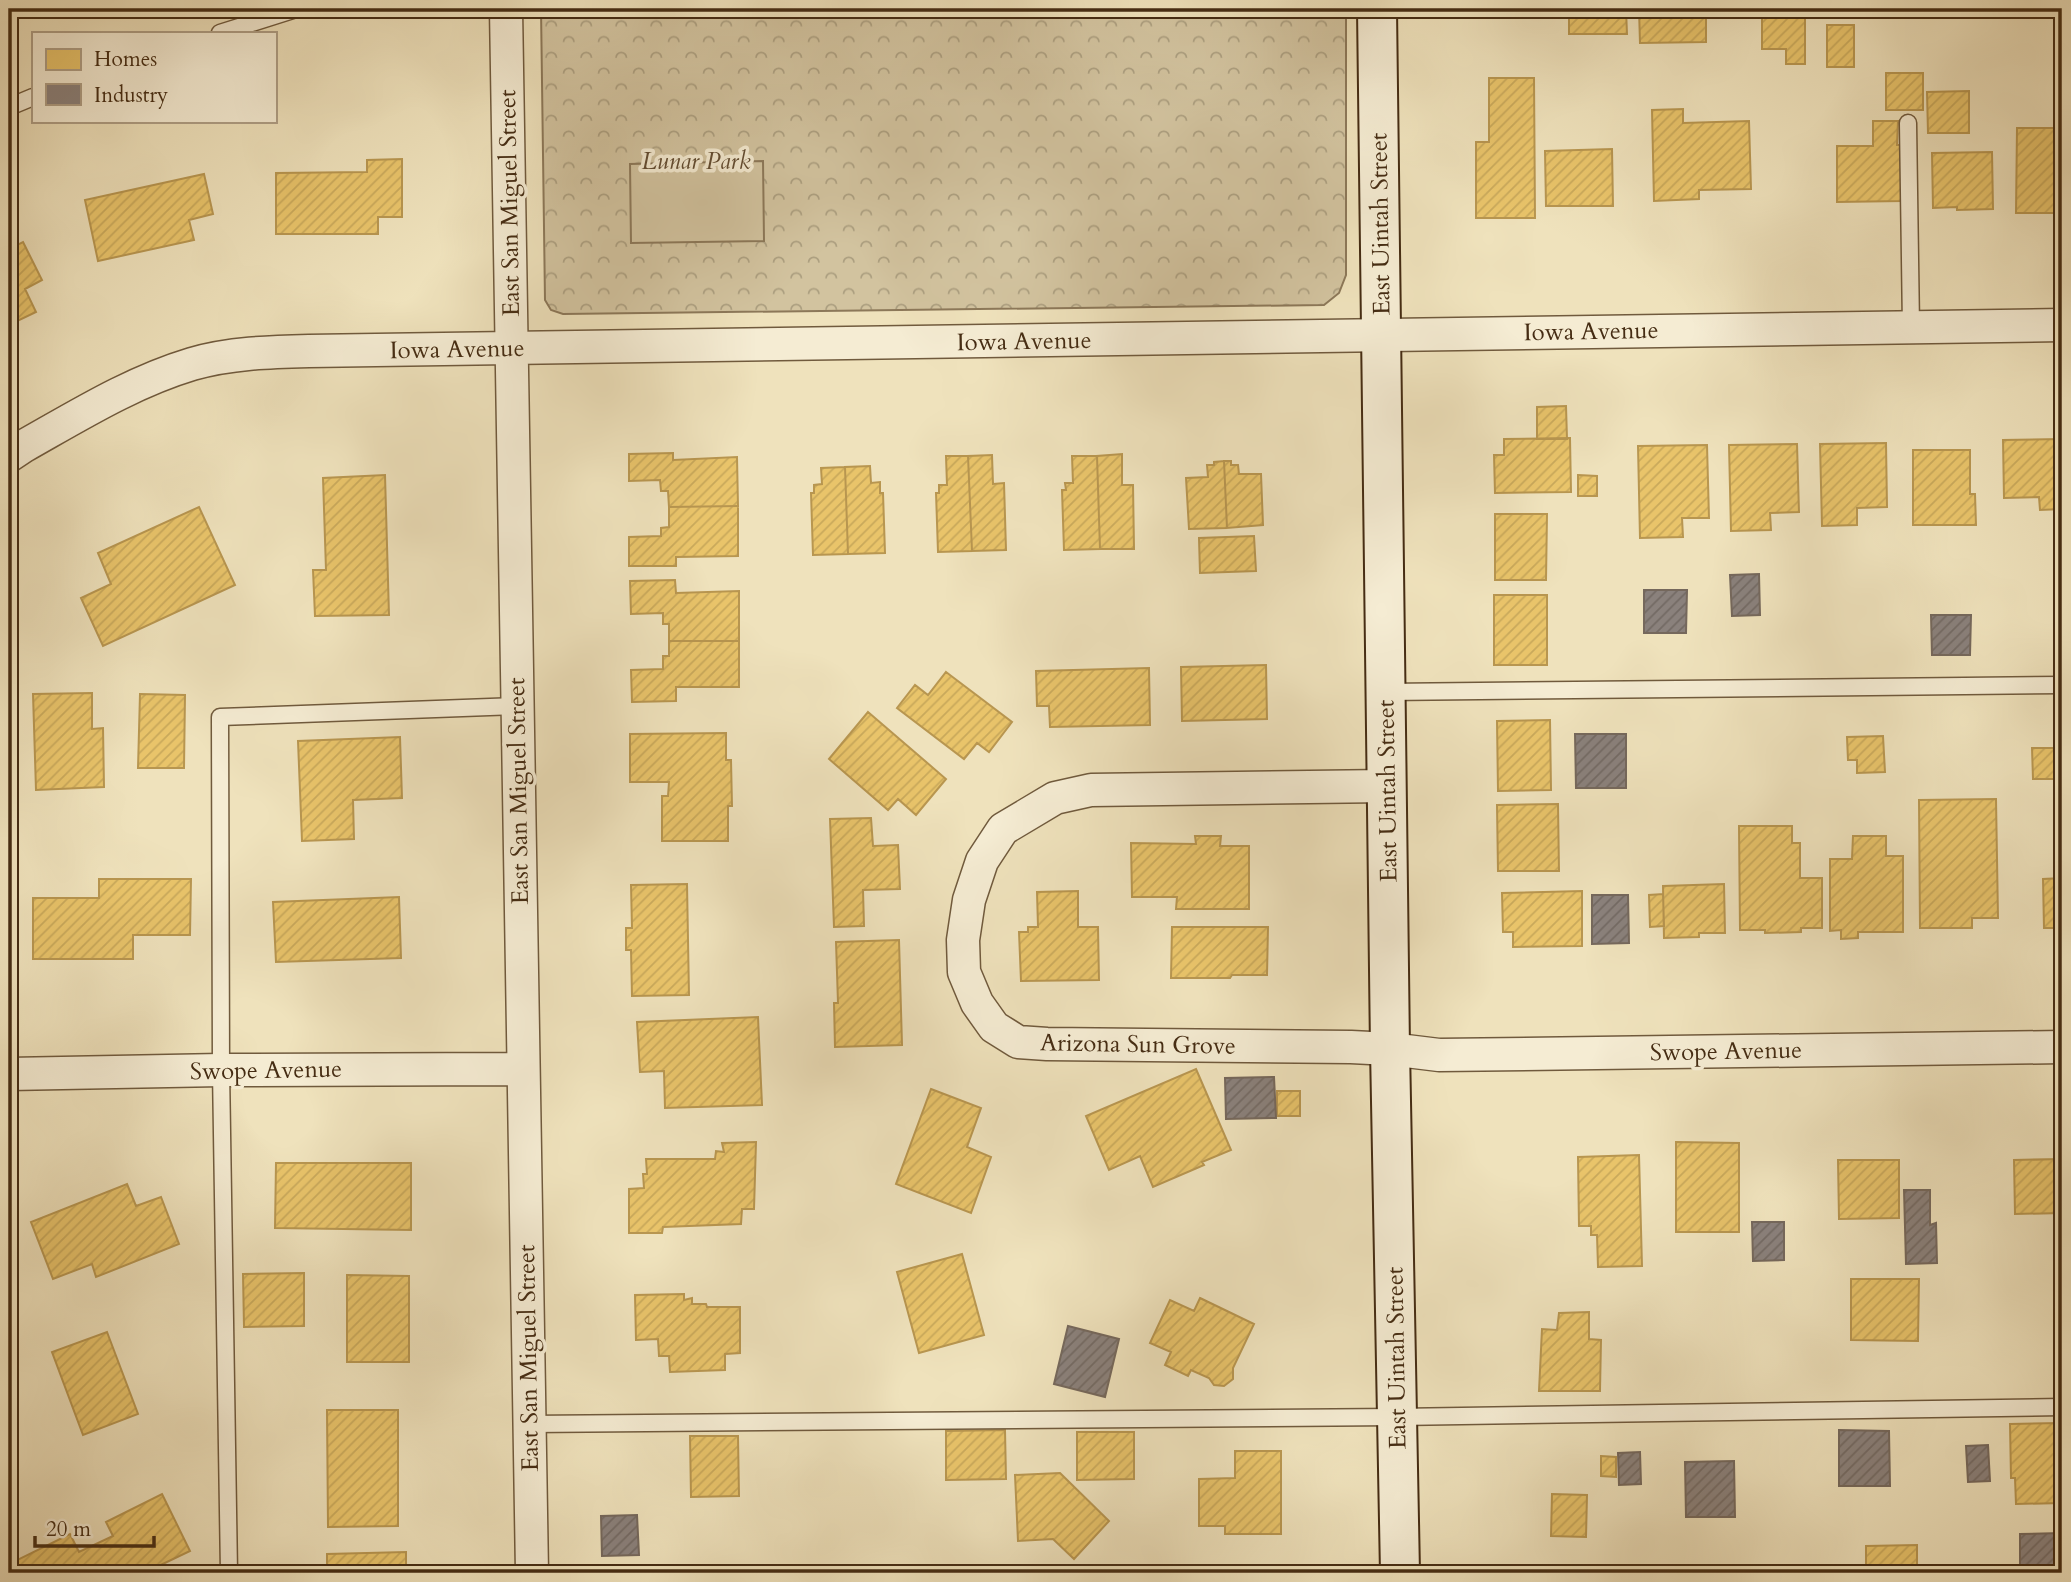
<svg xmlns="http://www.w3.org/2000/svg" width="2071" height="1582" font-family="Cardo,serif">
  <defs>
    <pattern id="forest-crowns" width="20" height="18" patternUnits="userSpaceOnUse" patternTransform="scale(1.75)"><rect width="20" height="18" fill="#d2c39f"/><path d="M2 6a3 3 0 1 1 6 0M12 15a3 3 0 1 1 6 0" fill="none" stroke="#ac9f80"/></pattern>
    <pattern id="homes-hatch" width="6" height="6" patternUnits="userSpaceOnUse" patternTransform="scale(1.75)"><rect width="6" height="6" fill="#e9c46a"/><path d="M-1 1l2-2M0 6l6-6M5 7l2-2" fill="none" stroke="#c9a95b"/></pattern>
    <pattern id="industry-hatch" width="6" height="6" patternUnits="userSpaceOnUse" patternTransform="scale(1.75)"><rect width="6" height="6" fill="#8a817c"/><path d="M-1 1l2-2M0 6l6-6M5 7l2-2" fill="none" stroke="#736a64"/></pattern>
  </defs>
  <rect width="100%" height="100%" fill="#efe2bc"/>
  <filter id="stains"><feTurbulence type="fractalNoise" baseFrequency=".00286" numOctaves="4"/><feColorMatrix values="0 0 0 0 .2 0 0 0 0 .09 0 0 0 0 .02 0 0 0 .5 -.17"/></filter>
  <radialGradient id="worn" r=".72"><stop offset=".6" stop-color="#630" stop-opacity="0"/><stop offset="1" stop-color="#630" stop-opacity=".3"/></radialGradient>
  <!-- forest -->
  <path fill="url(#forest-crowns)" stroke="#8c7859" stroke-width="2" d="M541,9H1346V275L1339,293L1324,305L563,314L551,310L545,300Z"/>
  <!-- pitch -->
  <path fill="#d2c39f" stroke="#8c7859" stroke-width="2" d="M763,161L764,241L631,243L630,164Z"/>
  <!-- homes -->
  <path fill="url(#homes-hatch)" stroke="#b89650" stroke-width="2" d="M1569,9H1626L1627,34H1569Z
    M1639,9H1706V42L1640,43Z
    M1762,9H1805V64H1786V49H1762Z
    M1827,25H1854V67H1827Z
    M1886,73H1923V110H1886Z
    M1489,78H1534L1535,218H1476V142H1489Z
    M1969,91V133H1928L1927,92Z
    M1683,109V123L1749,121L1751,189L1699,190V199L1654,201L1652,110Z
    M1873,121H1898L1897,145H1901L1902,201L1837,202V146H1873Z
    M2017,128H2062V213H2016Z
    M1612,149L1613,206H1546L1545,151Z
    M1992,152L1993,209L1957,210V207L1933,208L1932,153Z
    M402,159V217H378V234H276V173L367,172V160Z
    M204,174L213,214L189,220L194,240L98,261L85,200Z
    M23,242L42,280L25,289L36,312L9,325V249Z
    M1566,406L1567,439H1537V407Z
    M1570,438L1571,492L1495,493L1494,455H1504V439Z
    M2061,439L2062,509L2040,510L2039,497L2004,498L2003,440Z
    M1886,443L1887,507L1857,508V525L1822,526L1820,444Z
    M1797,444L1799,512L1770,513L1771,530L1731,531L1729,445Z
    M1707,445L1709,518H1682L1683,537L1640,538L1638,446Z
    M1913,450H1970V494H1975L1976,525H1913Z
    M673,453V460L737,457L738,506L669,507L668,491H661L660,480L629,481V454Z
    M1122,454V485H1133L1134,549H1100L1097,456Z
    M992,455L993,484L1004,483L1006,550L972,551L968,456Z
    M946,456H968L972,551L938,552L936,493H939V485H947Z
    M1072,456H1097L1100,549L1064,550L1062,490H1066L1065,483H1073Z
    M1224,461H1231V465H1238L1239,474H1261L1263,525L1227,528Z
    M1224,461L1227,528L1189,529L1186,478L1208,477L1207,465H1214V462Z
    M870,466L871,483L880,482V493H883L885,553L848,554L845,467Z
    M845,467L848,554L813,555L811,493H814V485L822,484L821,468Z
    M385,475L389,615L315,616L313,570H326L323,478Z
    M1578,475L1597,476V496H1578Z
    M738,506V556L676,557V566H629V537L661,536V528L669,527V507Z
    M199,507L235,585L103,646L81,598L111,584L98,553Z
    M1495,514H1547L1546,580H1495Z
    M1254,536L1256,571L1200,573L1199,538Z
    M675,580L676,593L739,591V641H669V624H663V613L631,614L630,581Z
    M1494,595H1547V665H1494Z
    M669,641H739V687H676V701L632,702L631,670L663,669V656H669Z
    M1266,665L1267,719L1182,721L1181,667Z
    M1149,668L1150,725L1050,727L1049,706H1037L1036,671Z
    M946,672L1012,722L989,752L977,743L964,759L897,708L915,685L928,695Z
    M92,693V729L103,728L104,787L36,790L33,694Z
    M140,694L185,695L184,768H138Z
    M868,712L946,779L916,815L898,799L888,810L829,759Z
    M1550,720L1551,790L1498,791L1497,721Z
    M726,733V760H731L732,806H728V841H662V796H668L669,782H630V734Z
    M1883,736L1885,772L1857,773V760H1848L1847,737Z
    M400,737L402,798L353,800L354,839L302,841L298,741Z
    M2032,748H2062V779H2033Z
    M1996,799L1998,918H1972V928H1920L1919,800Z
    M1558,804L1559,871H1498L1497,805Z
    M871,818L873,846L898,845L900,889L863,890L864,926L834,927L830,819Z
    M1739,826H1792V843H1800V878H1822V928H1801V932L1765,933V930H1740Z
    M1195,836H1221L1220,846H1249V909H1176L1177,897H1132L1131,843L1196,844Z
    M1853,836H1886V856H1903V932H1858V938L1841,939V930L1830,931V859H1852Z
    M2062,878V928H2044L2043,879Z
    M99,879H191L190,935H133V959H33V898H99Z
    M687,884L689,995L632,996L631,950H626V928H632L631,885Z
    M1724,884L1725,933H1699V937L1664,938L1663,886Z
    M1078,891V927H1098L1099,980L1021,981L1019,932H1028V927H1038L1037,892Z
    M1582,891V946L1513,947V932H1503L1502,893Z
    M1663,894L1664,926L1650,927L1649,895Z
    M399,897L401,958L276,962L273,902Z
    M1172,927H1268L1267,975H1232L1230,978H1171Z
    M899,940L902,1045L835,1047L834,1003H838L836,942Z
    M758,1017L762,1105L665,1108L664,1071L640,1072L637,1022Z
    M1196,1069L1231,1150L1202,1162L1204,1165L1153,1187L1140,1156L1109,1170L1086,1116Z
    M931,1089L981,1108L967,1147L991,1157L971,1213L896,1184Z
    M1277,1091H1300V1116H1277Z
    M756,1142L754,1209H742L741,1224L663,1227L662,1233H629V1189L644,1188L643,1174H647L646,1159H715L716,1151L724,1152L722,1143Z
    M1676,1142L1739,1143V1232H1676Z
    M1639,1155L1642,1266L1598,1267L1597,1235H1591V1226H1579L1578,1157Z
    M2062,1159V1213L2015,1214L2014,1160Z
    M1838,1160H1899V1218L1839,1219Z
    M276,1163H411V1230L275,1228Z
    M127,1184L136,1206L161,1197L179,1244L96,1277L92,1264L53,1279L31,1222Z
    M962,1254L984,1335L919,1353L897,1272Z
    M304,1273V1326L244,1327L243,1274Z
    M347,1275L409,1276V1362H347Z
    M1851,1279H1919L1918,1341L1851,1340Z
    M684,1294V1300L692,1298V1304H706L707,1307H740V1353L725,1354V1370L670,1372L669,1356H659L658,1339L636,1340L635,1295Z
    M1200,1298L1254,1324L1233,1368V1379L1224,1386L1214,1385L1209,1378L1191,1370L1188,1376L1165,1365L1171,1352L1150,1343L1170,1300L1194,1311Z
    M1589,1312V1339L1601,1340L1600,1391H1539L1542,1329L1557,1330L1559,1313Z
    M107,1332L138,1414L83,1435L52,1352Z
    M327,1410H398V1526L328,1527Z
    M2061,1423L2062,1503L2016,1504L2015,1478H2011L2010,1424Z
    M1005,1430L1006,1479L946,1480V1431Z
    M1077,1432H1134V1479L1077,1480Z
    M690,1436H738L739,1496L691,1497Z
    M1235,1451H1281V1534H1225V1526H1199V1479L1235,1478Z
    M1601,1456L1616,1457V1477L1601,1476Z
    M1060,1473L1109,1521L1074,1559L1053,1539L1018,1541L1015,1475Z
    M162,1494L190,1551L144,1573H9V1564L70,1534L79,1552L113,1536L106,1522Z
    M1552,1494L1587,1495L1586,1537L1551,1536Z
    M1917,1545V1573H1866V1546Z
    M406,1552V1573H327V1554Z"/>
  <!-- industry -->
  <path fill="url(#industry-hatch)" stroke="#75685c" stroke-width="2" d="M1759,574L1760,615L1732,616L1730,575Z
    M1644,590H1687L1686,633H1644Z
    M1931,615H1971L1970,655H1932Z
    M1575,734H1626V788H1576Z
    M1592,895H1628L1629,943L1592,944Z
    M1274,1077L1276,1118L1226,1119L1225,1078Z
    M1904,1190H1930V1225L1936,1223L1937,1263L1906,1264Z
    M1752,1222H1784V1260L1753,1261Z
    M1068,1326L1119,1339L1105,1397L1054,1384Z
    M1839,1430L1889,1431L1890,1486H1839Z
    M1988,1445L1990,1481L1968,1482L1966,1446Z
    M1640,1452L1641,1484L1619,1485L1618,1453Z
    M1734,1461L1735,1517H1686L1685,1462Z
    M637,1515L639,1555L602,1556L601,1516Z
    M2062,1533V1573H2020V1534Z"/>
  <g fill="none" stroke-linecap="round" stroke-linejoin="round">
    <defs>
      <path id="lane" d="M220,33L296,9
        M9,107L33,97
        M1908,123L1911,327
        M1386,692L2062,685
        M529,1424L1397,1417L2062,1407
        M229,1573L221,1070L220,717L517,706"/>
      <path id="street" d="M506,9L532,1573
        M9,456L24,446C79,415 132,382 192,364C230,353 269,352 309,351L2062,325
        M1387,786L1091,790L1055,798L1003,829L982,861L969,900L963,940L964,972L977,1003L994,1027L1018,1042L1047,1044L1351,1047L1390,1049L1439,1055L2062,1047
        M9,1074L221,1070L522,1069"/>
      <path id="secondary" d="M1377,9L1390,1049L1400,1573"/>
    </defs>
    <!-- lane casing -->
    <use href="#lane" stroke="#705a3d" stroke-width="19"/>
    <!-- street casing -->
    <use href="#street" stroke="#705a3d" stroke-width="35"/>
    <!-- secondary casing -->
    <use href="#secondary" stroke="#452c13" stroke-width="42"/>
    <!-- lane -->
    <use href="#lane" stroke="#f5ecd3" stroke-width="16"/>
    <!-- street -->
    <use href="#street" stroke="#f5ecd3" stroke-width="32"/>
    <!-- secondary -->
    <use href="#secondary" stroke="#f5ecd3" stroke-width="38"/>
  </g>
  <g text-anchor="middle" stroke-width="7" stroke-linejoin="round" paint-order="stroke">
    <!-- park labels -->
    <g font-size="24" font-style="italic" fill="#614a2f" stroke="#f5ecd3">
      <text x="696" y="169">Lunar Park</text>
    </g>
    <!-- street labels -->
    <g font-size="24" fill="#452c13" stroke="#f5ecd3">
      <text transform="translate(509 203) rotate(-91)" y="8">East San Miguel Street</text>
      <text transform="translate(1380 224) rotate(-91)" y="8">East Uintah Street</text>
      <text transform="translate(1591 331) rotate(-1)" y="8">Iowa Avenue</text>
      <text transform="translate(1024 341) rotate(-1)" y="8">Iowa Avenue</text>
      <text transform="translate(457 349) rotate(-1)" y="8">Iowa Avenue</text>
      <text transform="translate(518 791) rotate(-91)" y="8">East San Miguel Street</text>
      <text transform="translate(1387 791) rotate(-91)" y="8">East Uintah Street</text>
      <text transform="translate(1138 1044) rotate(1)" y="8">Arizona Sun Grove</text>
      <text transform="translate(1726 1051) rotate(-1)" y="8">Swope Avenue</text>
      <text transform="translate(266 1070) rotate(-1)" y="8">Swope Avenue</text>
      <text transform="translate(528 1358) rotate(-91)" y="8">East San Miguel Street</text>
      <text transform="translate(1396 1358) rotate(-91)" y="8">East Uintah Street</text>
    </g>
  </g>
  <!-- margin -->
  <rect width="2071" height="1582" fill="none" stroke="#efe2bc" stroke-width="35"/>
  <rect x="10" y="10" width="2050" height="1561" fill="none" stroke="#452c13" stroke-width="3.5"/>
  <rect x="18" y="18" width="2036" height="1547" fill="none" stroke="#452c13" stroke-width="2"/>
  <!-- legend -->
  <rect x="32" y="32" width="245" height="91" fill="#f5ecd3" stroke="#af9f86" stroke-width="2"/>
  <rect x="46" y="49" width="35" height="21" fill="#e9c46a" stroke="#af9f86" stroke-width="2"/>
  <text x="94" y="66" font-size="21" fill="#452c13">Homes</text>
  <rect x="46" y="84" width="35" height="21" fill="#8a817c" stroke="#af9f86" stroke-width="2"/>
  <text x="94" y="102" font-size="21" fill="#452c13">Industry</text>
  <!-- scale -->
  <path d="M35 1536v10h119v-10" fill="none" stroke="#452c13" stroke-width="3.5"/>
  <text x="46" y="1536" font-size="21" fill="#452c13" stroke="#f5ecd3" stroke-width="5" paint-order="stroke">20 m</text>
  <rect width="100%" height="100%" filter="url(#stains)"/>
  <rect width="100%" height="100%" fill="url(#worn)"/>
</svg>
